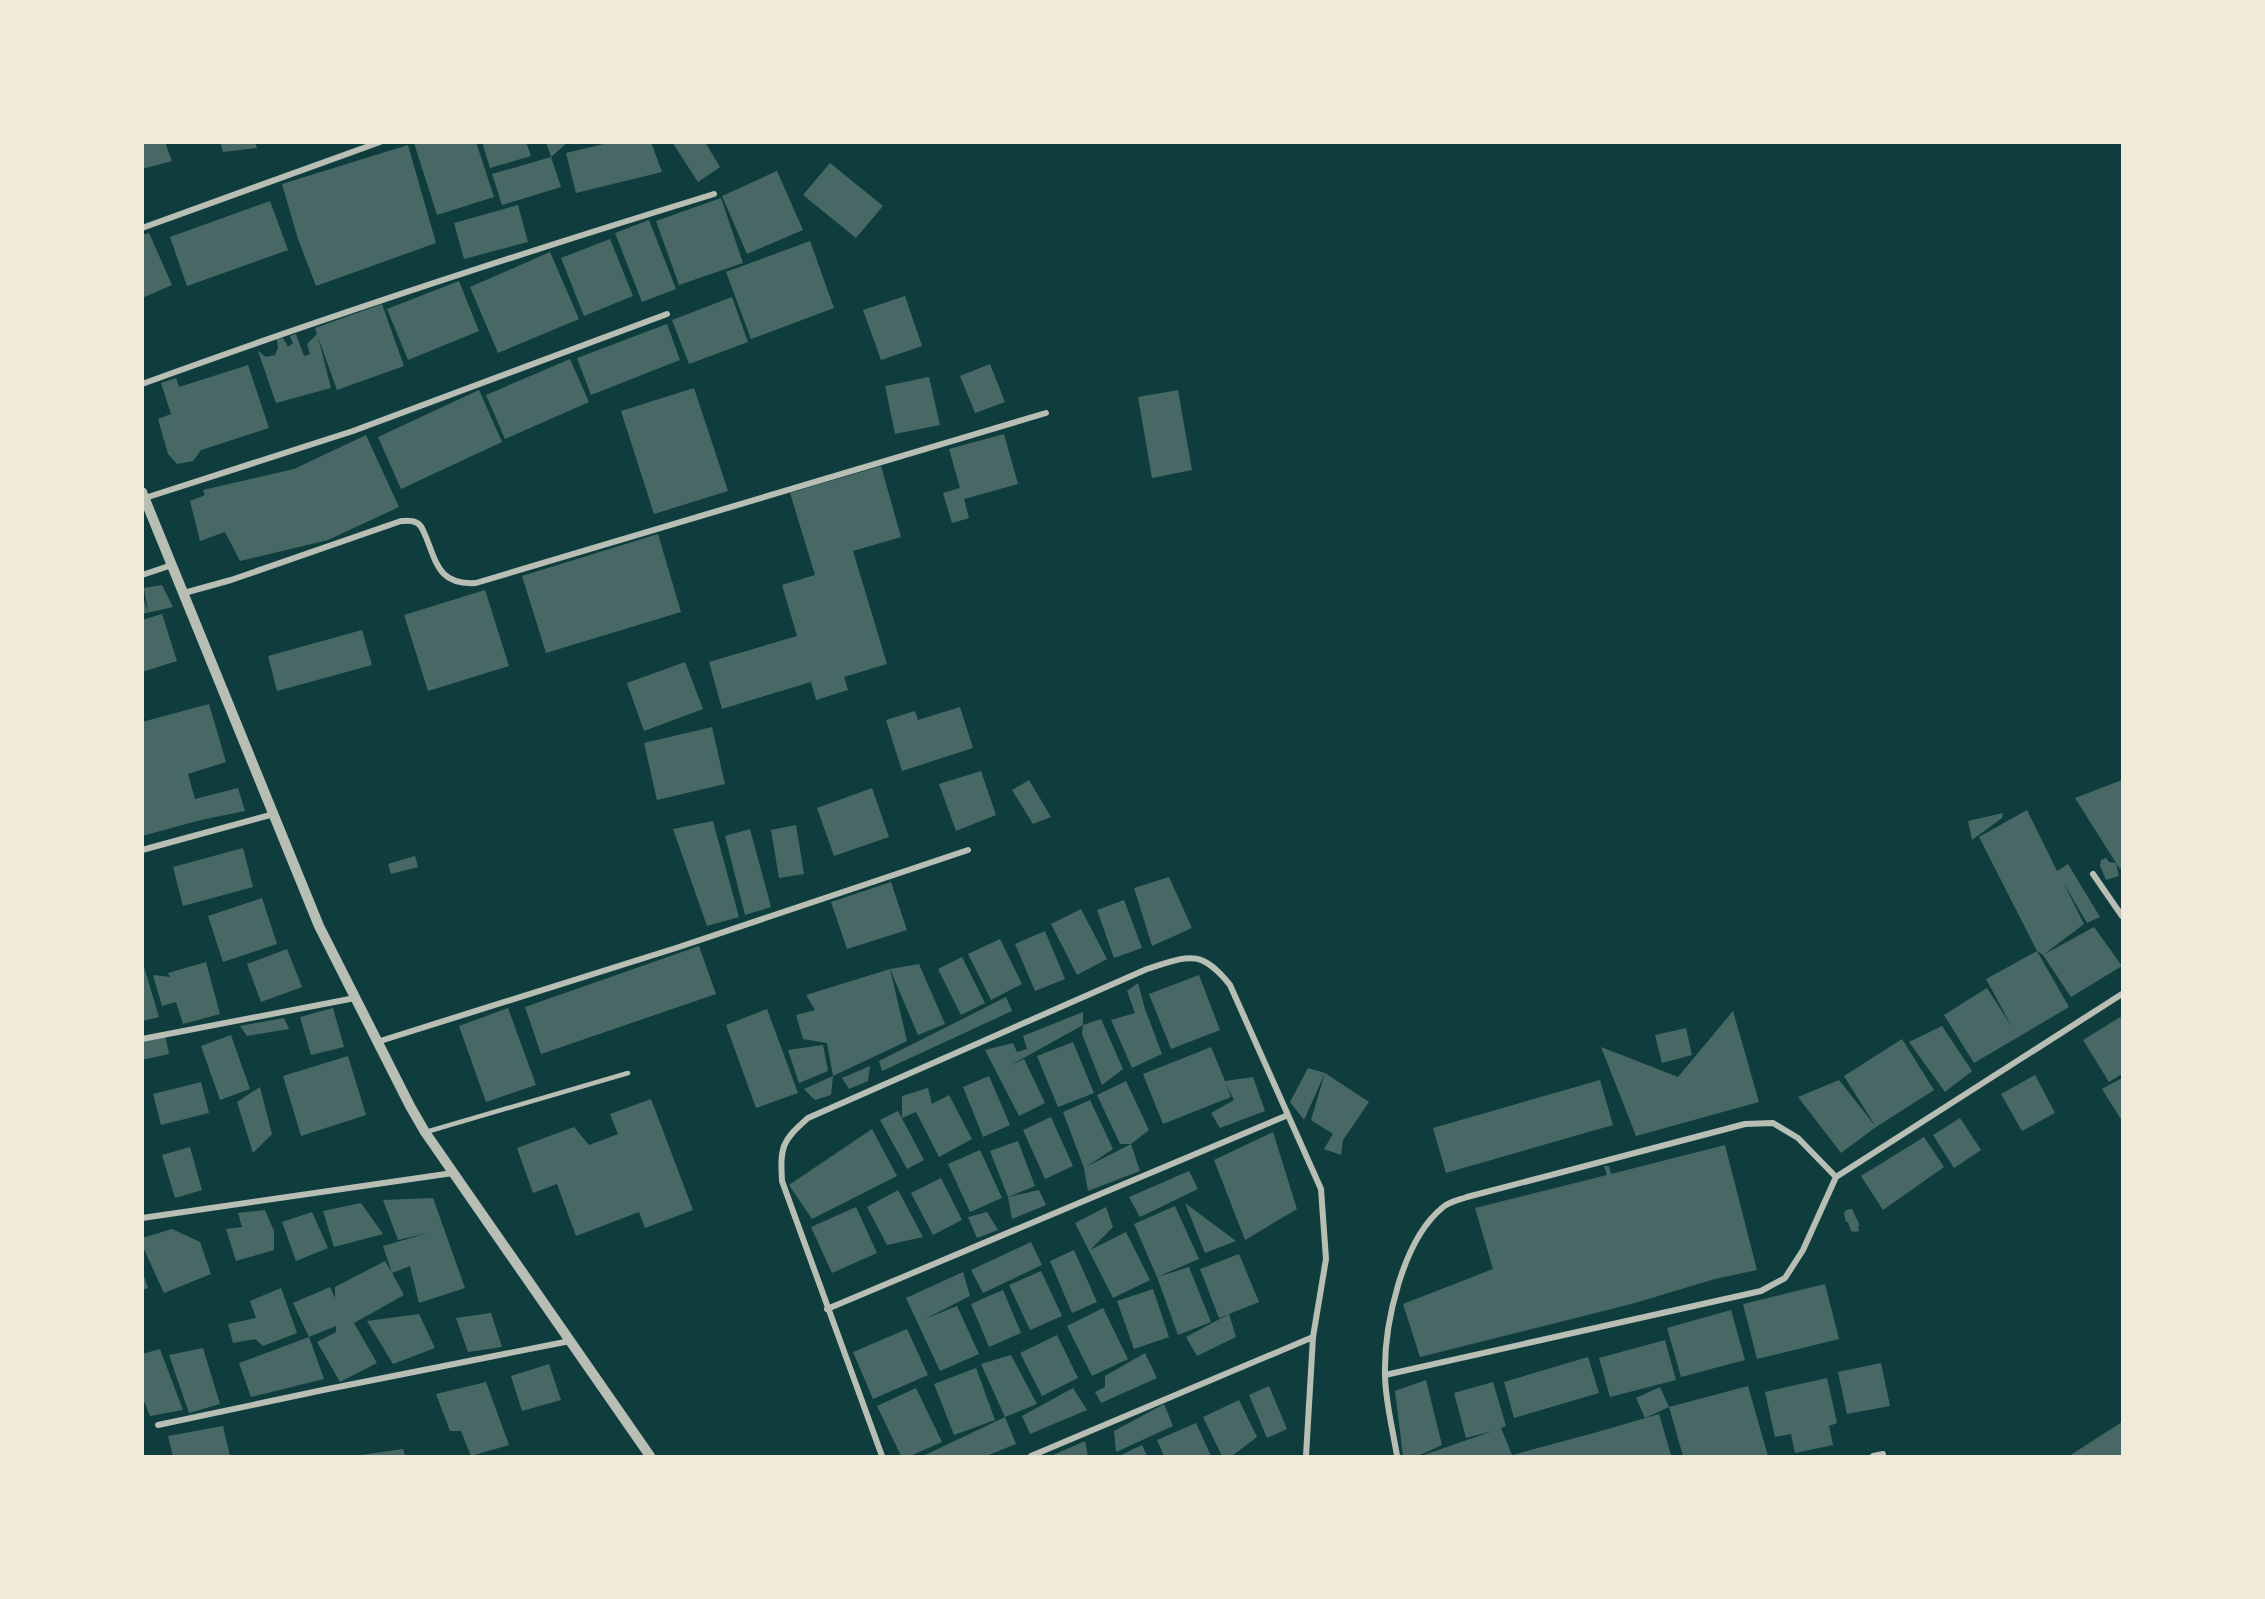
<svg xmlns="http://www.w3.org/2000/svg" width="2265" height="1599" font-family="'Source Sans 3',sans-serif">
  <rect width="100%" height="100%" fill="#0f3d3e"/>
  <!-- building -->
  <path fill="#486865" d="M142,142H165L172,161L142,169Z
    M220,142H255L257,148L223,152Z
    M417,142H476L494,197L437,215L414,143Z
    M482,142H526L531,156L490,168Z
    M546,142H568L551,157Z
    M612,142H651L662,172L576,193L566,153Z
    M672,142H705L720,167L698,182Z
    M408,145L436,243L316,286L298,239L282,184Z
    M551,157L561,187L502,205L492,174Z
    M830,163L883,206L856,238L803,195Z
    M777,171L803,230L747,254L722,196Z
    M721,198L743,263L679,285L656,221Z
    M270,201L288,250L187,286L170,237Z
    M518,205L528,242L464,259L454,223Z
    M649,220L676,289L642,302L615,233Z
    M149,233L172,285L142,298V235Z
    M610,239L633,296L584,316L561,258Z
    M810,241L834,308L751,339L726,272Z
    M550,252L579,319L498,353L470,287Z
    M459,281L479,331L408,360L387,309Z
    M905,296L922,346L881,360L863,310Z
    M732,297L748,342L689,364L672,320Z
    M382,304L404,366L337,390L318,337L331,388L276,403L258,351L266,357L275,355L278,348L277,339L283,338L288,347L293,343L290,336L296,334L304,356L310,354L307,344L317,334L315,328Z
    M667,324L680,360L591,395L577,358Z
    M570,359L589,402L505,439L486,395Z
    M990,364L1005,402L975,413L960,376Z
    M248,365L269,428L201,450L193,461L177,464L168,454L158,419L171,414L161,383L176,378L179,387Z
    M929,377L940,425L895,434L885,386Z
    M694,388L728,491L654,514L621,411Z
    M479,390L502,442L401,489L378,437Z
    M1178,390L1192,470L1152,478L1138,397Z
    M1004,434L1018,484L964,499L969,518L952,523L943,493L960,488L949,449Z
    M366,435L399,507L328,540L240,561L225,532L200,541L190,501L205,495L203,490L294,469Z
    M881,466L901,537L853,551L887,664L844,677L848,690L816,700L811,682L722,709L709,662L797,636L782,585L815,575L790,493Z
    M658,534L681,612L546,653L522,576Z
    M162,585L173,607L142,614V594L148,612L144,588Z
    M485,590L509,666L428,691L404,615Z
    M162,614L177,661L142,672V620Z
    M362,630L372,665L277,691L268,656Z
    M685,662L703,709L644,731L627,683Z
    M209,704L226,762L188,774L195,799L238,788L245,811L201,820L142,836V722Z
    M960,707L973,748L902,771L886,720L915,711L918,720Z
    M712,727L725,784L657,800L644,743Z
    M981,771L996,815L956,831L939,784Z
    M1029,780L1051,817L1033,824L1012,790Z
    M2122,780V867L2120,869L2116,863L2119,876L2106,880L2100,866L2101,860L2106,858L2109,862L2116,863L2075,798Z
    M872,788L889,837L834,856L817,808Z
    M2027,810L2057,871L2068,864L2100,917L2087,923L2063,882L2084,924L2043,955L2037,951L1979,837Z
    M2003,813L2002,818L1972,840L1968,821Z
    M713,821L739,917L707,926L673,829Z
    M796,825L804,874L779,878L771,830Z
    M750,829L771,907L745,915L725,836Z
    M243,848L253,887L183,906L173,867Z
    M415,856L418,867L391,874L388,864Z
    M1169,877L1192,928L1152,946L1134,888Z
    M891,882L907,930L847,949L831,902Z
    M262,898L277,944L223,962L208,916Z
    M1124,900L1142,948L1114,958L1097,910Z
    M1081,909L1107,959L1077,975L1051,924Z
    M2094,927L2122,966L2071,997L2043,955Z
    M1045,931L1065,979L1035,991L1015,944Z
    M1000,939L1022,984L991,1000L968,954Z
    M699,946L716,994L541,1054L525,1007Z
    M287,949L302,987L261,1002L247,964Z
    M2037,951L2069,1007L1974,1063L1944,1015L1987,988L2012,1027L1986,979Z
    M962,957L985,1003L961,1015L938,969Z
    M142,960L159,1017L142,1021Z
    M206,962L220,1014L183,1024L176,1002L162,1006L153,975L170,977L168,973Z
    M919,964L945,1024L918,1035L890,969Z
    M890,969L907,1041L833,1076L831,1095L815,1100L804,1089L833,1076L827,1043L803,1039L796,1015L815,1010L806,995Z
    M1199,975L1220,1030L1171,1049L1149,994Z
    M1138,983L1145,1009L1162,1054L1132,1068L1111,1020L1135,1013L1127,991Z
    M1006,997L1012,1011L882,1071L879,1061Z
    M333,1008L344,1047L311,1055L300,1017Z
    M508,1008L536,1085L486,1102L459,1026Z
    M767,1009L798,1093L756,1108L726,1025Z
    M1733,1011L1759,1102L1636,1136L1601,1047L1678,1077Z
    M1083,1012V1025L1011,1065L1024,1059L1045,1103L1019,1116L985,1050L1013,1043L1017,1052L1027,1049L1023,1036Z
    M2122,1016V1074L2109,1082L2083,1040Z
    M284,1018L289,1029L247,1036L240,1026Z
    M1101,1019L1123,1069L1102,1085L1082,1034L1083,1025Z
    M1942,1026L1972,1071L1945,1092L1909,1042Z
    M1686,1028L1692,1055L1662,1063L1655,1035Z
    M165,1035L169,1054L142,1060V1041Z
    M231,1035L250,1089L220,1100L201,1046Z
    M1902,1039L1934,1090L1876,1127L1844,1076Z
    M1073,1042L1094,1093L1058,1107L1037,1056Z
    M823,1045L828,1071L799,1083L788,1050Z
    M1211,1047L1225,1081L1253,1077L1265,1111L1220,1128L1211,1113L1234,1100L1226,1084L1231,1097L1163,1124L1143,1074Z
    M348,1056L366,1115L301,1136L283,1076Z
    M870,1066L868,1081L849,1089L842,1078Z
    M1308,1068L1325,1073L1369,1102L1343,1140L1341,1155L1324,1149L1333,1134L1311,1120L1325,1073L1304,1120L1290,1102Z
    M2035,1075L2055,1113L2022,1131L2001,1094Z
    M989,1076L1010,1125L983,1137L963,1087Z
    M2122,1078V1121L2102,1089Z
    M1600,1080L1613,1125L1446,1173L1433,1128Z
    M1839,1080L1876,1127L1841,1153L1798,1097Z
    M1126,1081L1149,1130L1131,1144L1140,1171L1088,1191L1084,1168L1063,1112L1090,1100L1113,1149L1086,1167L1131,1144H1120L1097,1095Z
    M201,1082L209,1113L161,1125L153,1094Z
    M260,1087L272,1134L253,1153L237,1102Z
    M928,1088L932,1104L949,1095L972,1139L939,1157L916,1112L902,1118V1096Z
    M651,1099L693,1210L645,1228L639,1212L576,1236L557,1184L533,1193L517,1148L574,1127L589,1145L618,1134L610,1114Z
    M898,1111L924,1160L907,1169L880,1120Z
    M1051,1117L1073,1166L1045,1179L1023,1130Z
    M1960,1118L1981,1150L1954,1168L1933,1135Z
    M872,1129L897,1176L812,1219L789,1185Z
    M1273,1132L1297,1209L1245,1240L1214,1160Z
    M1924,1137L1944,1167L1883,1210L1861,1176Z
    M1018,1141L1035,1186L1008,1197L1039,1190L1046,1205L1012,1219L1008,1197L990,1151Z
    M1725,1145L1757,1270L1715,1279L1635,1303L1420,1357L1403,1304L1493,1269L1475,1208L1607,1175L1604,1166H1609L1611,1174Z
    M190,1147L202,1190L175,1198L162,1155Z
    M980,1150L1002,1198L970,1212L948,1164Z
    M1189,1171L1198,1189L1140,1217L1129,1197Z
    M941,1178L962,1220L933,1235L911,1193Z
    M898,1190L923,1237L887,1245L867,1207Z
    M433,1198L465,1288L419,1303L410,1266L392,1273L404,1295L354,1323L377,1363L340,1382L317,1342L336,1332V1326L309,1337L324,1379L251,1397L239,1363L309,1337L293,1303L330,1287L335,1298V1287L385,1261L392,1273L383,1246L428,1233L398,1240L383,1200Z
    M361,1203L383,1234L334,1247L323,1211Z
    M1185,1203L1236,1241L1205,1253Z
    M1175,1206L1199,1259L1157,1277L1134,1224Z
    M856,1207L877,1253L832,1273L811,1227Z
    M1106,1207L1113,1227L1090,1250L1126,1232L1150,1280L1113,1298L1075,1223Z
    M1852,1209L1860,1226H1858L1859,1231L1855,1232L1851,1231L1848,1222H1846L1844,1213L1846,1210Z
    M265,1210L274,1231V1250L236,1261L226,1229L242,1227L238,1213Z
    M312,1212L328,1248L296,1261L282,1222Z
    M987,1212L998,1230L977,1238L968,1217Z
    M172,1229L200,1242L211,1274L164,1293L142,1245V1238Z
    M1031,1242L1042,1265L983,1293L971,1270Z
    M1074,1250L1097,1302L1072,1313L1050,1261Z
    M1239,1254L1259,1302L1219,1318L1200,1269Z
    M1189,1267L1211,1322L1178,1335L1157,1277Z
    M142,1270L148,1288L142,1290Z
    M1041,1271L1062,1316L1030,1330L1009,1285Z
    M963,1272L970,1296L925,1319L957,1306L979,1354L940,1371L906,1298Z
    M1825,1284L1839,1339L1757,1359L1743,1304Z
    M281,1288L297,1333L263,1346L255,1339L233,1343L228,1324L256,1318L250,1301Z
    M1153,1289L1169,1337L1134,1349L1117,1301Z
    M1003,1290L1021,1333L989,1347L971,1304Z
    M1103,1308L1128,1359L1092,1376L1067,1326Z
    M1731,1310L1745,1360L1681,1377L1667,1328Z
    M491,1313L502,1347L468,1352L456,1318Z
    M419,1314L435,1348L393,1364L367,1321Z
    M1229,1314L1236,1337L1197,1356L1186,1337Z
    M907,1329L928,1375L873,1399L853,1352Z
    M1057,1335L1078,1378L1042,1396L1020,1353Z
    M1665,1340L1676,1380L1610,1397L1599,1358Z
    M203,1348L220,1404L189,1413L169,1355Z
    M160,1349L183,1410L150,1416L142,1396V1354Z
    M1145,1353L1157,1378L1101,1403L1095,1392L1105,1387V1376Z
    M1011,1355L1037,1404L1005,1417L981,1364Z
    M1588,1357L1599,1393L1514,1418L1504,1382Z
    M1881,1363L1890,1406L1847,1414L1838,1372Z
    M549,1364L561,1400L522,1411L511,1376Z
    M976,1368L995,1420L954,1435L934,1384Z
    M1827,1378L1837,1423L1829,1426L1833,1445L1795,1453L1791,1434L1775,1437L1765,1392Z
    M1426,1380L1442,1445L1418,1456H1403L1395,1391Z
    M486,1382L509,1445L471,1456L461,1431H450L436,1394Z
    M1493,1382L1506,1426L1501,1428L1512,1455L1594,1433L1659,1414L1671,1455L1665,1456H1421L1493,1431L1466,1438L1454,1393Z
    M1269,1386L1287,1429L1267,1438L1249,1395Z
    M1748,1386L1768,1456H1683L1669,1407Z
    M1660,1387L1669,1407L1645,1418L1636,1398Z
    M916,1388L942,1442L910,1456H901L877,1406Z
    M1073,1388L1087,1410L1030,1434L1022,1416Z
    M1239,1400L1257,1437L1232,1456H1222L1203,1417Z
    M1164,1404L1173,1426L1116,1452L1114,1431Z
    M1005,1417L1016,1444L986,1456H923Z
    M2122,1422V1456H2069Z
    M1196,1423L1211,1456H1164L1157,1440Z
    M223,1426L230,1456H173L168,1436Z
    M1085,1441L1088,1456H1051Z
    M1142,1445L1147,1456H1119Z
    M403,1449L405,1456H361V1455Z"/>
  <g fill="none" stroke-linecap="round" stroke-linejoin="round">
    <!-- service -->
    <path stroke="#b8beb3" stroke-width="4.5" d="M426,1132L628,1073"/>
    <!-- minor -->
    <path stroke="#b8beb3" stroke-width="6" d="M142,228L380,142
      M142,384C331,315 522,253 714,194
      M145,498L353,431L667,314
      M142,575L172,565
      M184,593L231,580L401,521C405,521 411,520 415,522C422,524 423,531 426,537C437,565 440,585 476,583L1046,413
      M142,850L274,814
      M2093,874L2122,916
      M142,1039L355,998
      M377,1042L679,947L968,850
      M142,1218L453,1173
      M827,1309L1288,1115
      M1385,1375L1761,1291L1785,1278L1803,1250L1836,1177L2122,994
      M158,1425L328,1389L570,1341
      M882,1456L782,1181C780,1146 782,1141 808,1118L1147,969C1189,956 1200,948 1230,985L1321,1189L1326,1259L1313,1337L1306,1456
      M1031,1456L1313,1337
      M1397,1456C1393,1430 1385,1401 1385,1374C1384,1325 1402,1241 1442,1208C1448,1202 1459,1200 1467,1197L1745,1124L1773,1123L1798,1138L1836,1177
      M1873,1456L1883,1454"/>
    <!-- tertiary -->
    <path stroke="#b8beb3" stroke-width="10" d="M142,492L319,926L410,1106L425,1132L650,1456"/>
  </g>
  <!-- border -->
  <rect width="2265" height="1599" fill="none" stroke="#f1e9da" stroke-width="288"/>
</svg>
